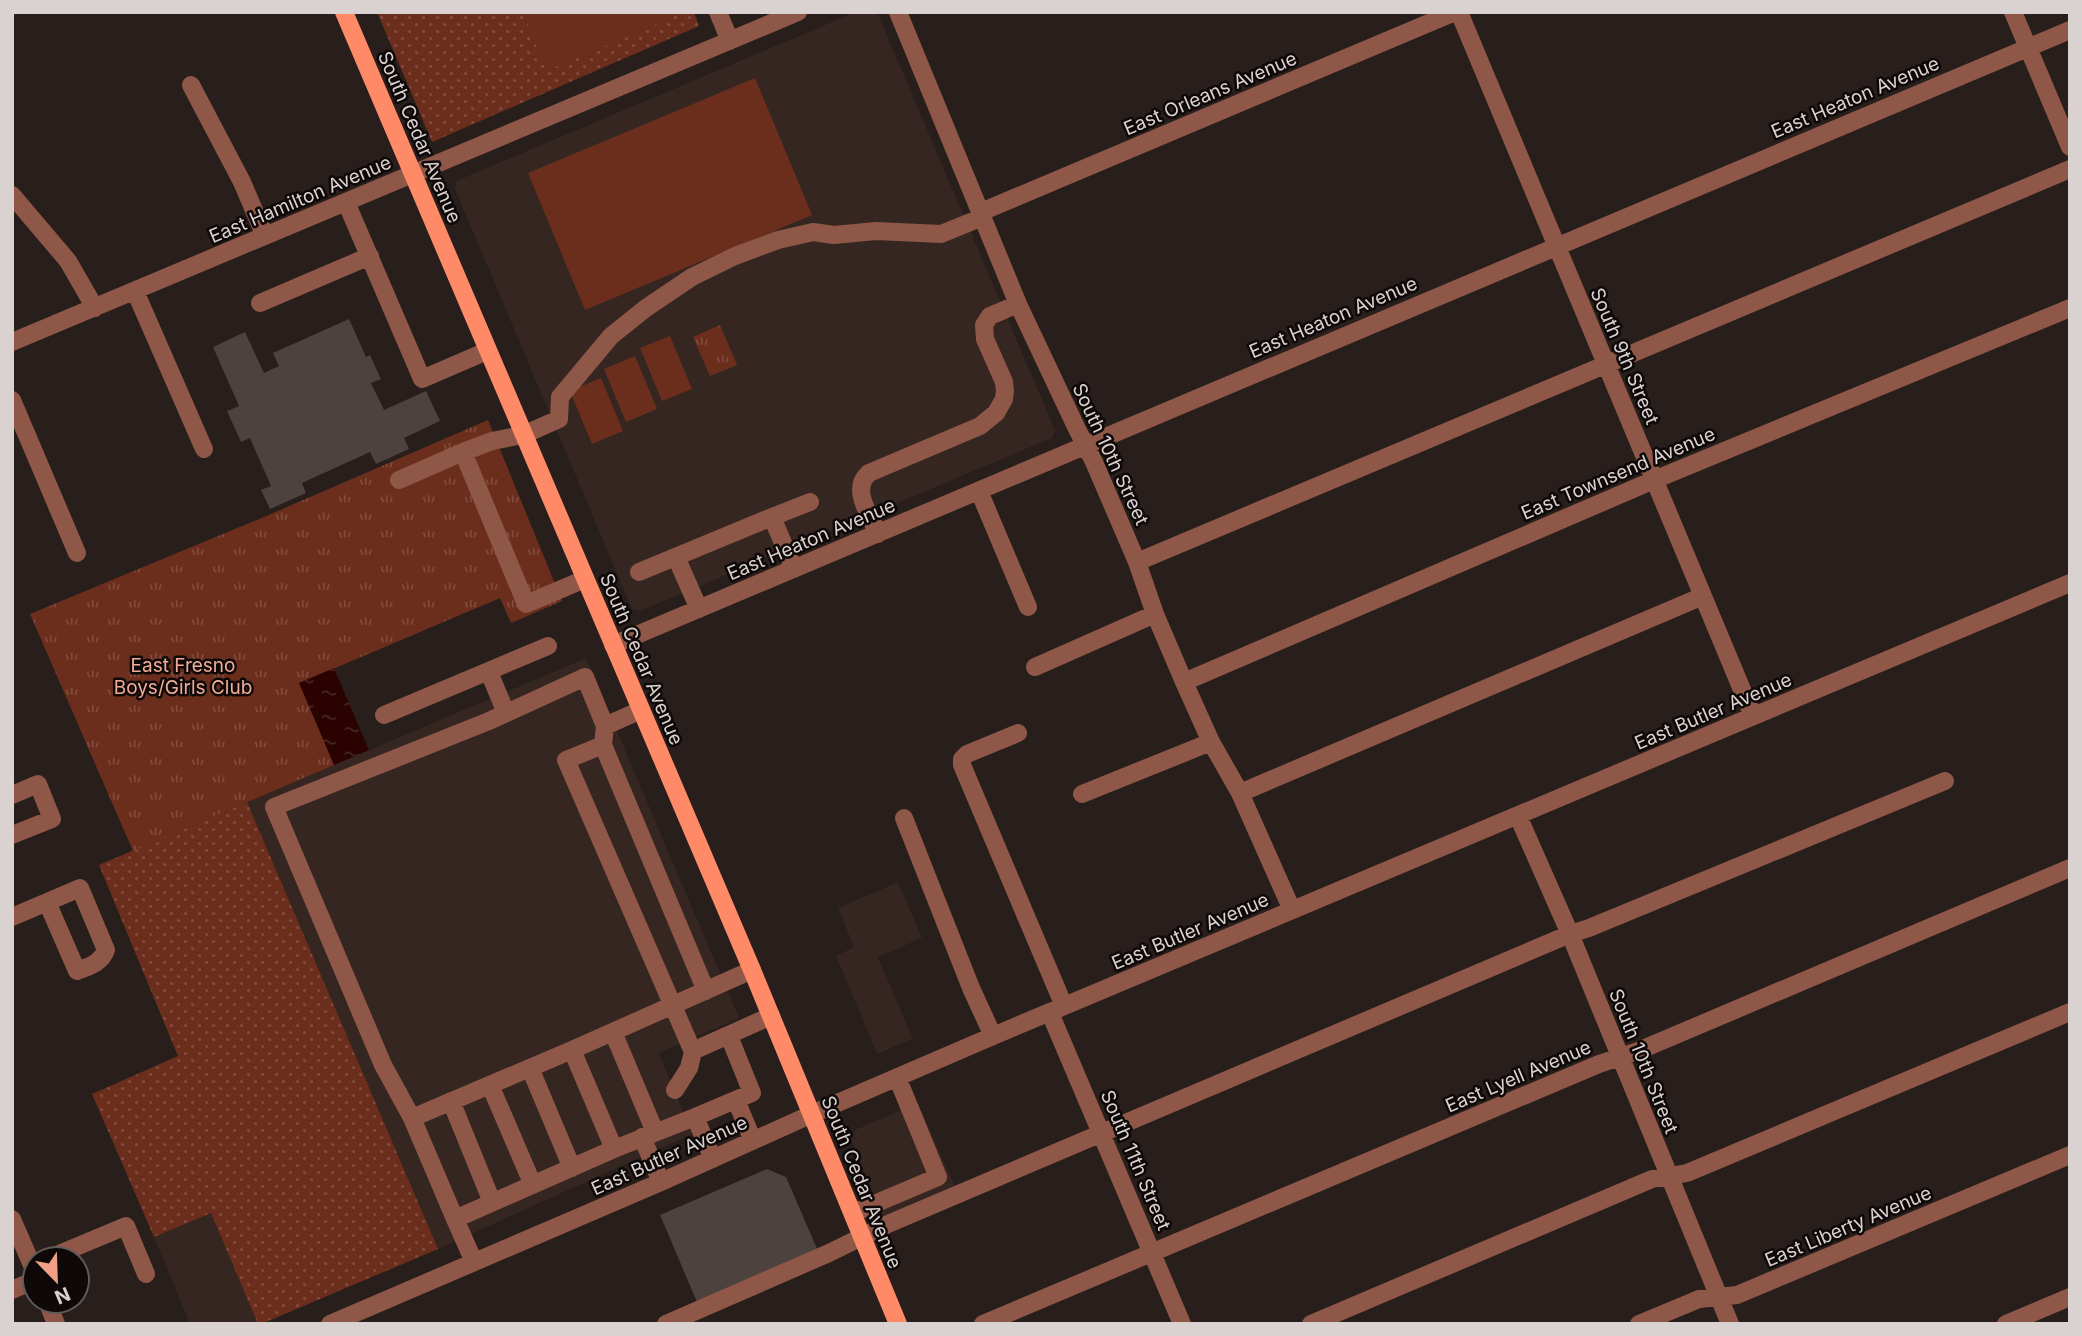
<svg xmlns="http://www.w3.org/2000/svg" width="2082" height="1336" font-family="Inter,sans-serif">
  <defs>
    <pattern id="grass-dots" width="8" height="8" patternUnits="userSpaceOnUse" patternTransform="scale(1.75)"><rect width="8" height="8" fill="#6c2e1c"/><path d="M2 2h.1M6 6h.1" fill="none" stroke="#804b3c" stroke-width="1.8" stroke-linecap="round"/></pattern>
    <pattern id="park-tufts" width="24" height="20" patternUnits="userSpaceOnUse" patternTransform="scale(1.75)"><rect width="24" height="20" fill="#6c2e1c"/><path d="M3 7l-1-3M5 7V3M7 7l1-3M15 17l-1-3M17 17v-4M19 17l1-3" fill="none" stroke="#804b3c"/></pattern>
    <pattern id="water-ripples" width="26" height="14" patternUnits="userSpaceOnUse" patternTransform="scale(1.75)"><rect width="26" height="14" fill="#2a0300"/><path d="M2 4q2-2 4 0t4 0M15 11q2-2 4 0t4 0" fill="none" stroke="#482724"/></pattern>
  </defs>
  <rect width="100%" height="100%" fill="#281e1b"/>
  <!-- built -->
  <path fill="#362622" d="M856,12H877L1055,430L1052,438L640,611L632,609L455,189L456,181Z
    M586,658L739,1018L659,1053L692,1134L438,1249L247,802Z
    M898,882L922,938L878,957L913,1039L877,1054L836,956L854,947L838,908Z
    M918,1103L956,1189L884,1219L851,1140L855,1130Z
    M211,1213L258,1324H190L154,1237Z"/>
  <!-- grass -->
  <path fill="url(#grass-dots)" d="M377,12H694L699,26L432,142Z
    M247,802L438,1249L261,1324H258L211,1213L154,1237L92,1094L178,1056L99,865Z"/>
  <!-- park -->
  <path fill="url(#park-tufts)" d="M720,325L737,365L710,376L693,337Z
    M488,420L562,601L511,623L500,598L300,683L334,765L133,851L30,614L264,517Z"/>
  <!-- pitch -->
  <path fill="#6c2e1c" d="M523,12H667L663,22L546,71Z
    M755,78L812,215L585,310L528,173Z
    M670,336L692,389L662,401L640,348Z
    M635,356L657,409L626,422L604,369Z
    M601,378L623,431L592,444L570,391Z"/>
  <!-- water -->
  <path fill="url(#water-ripples)" d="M334,668L369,750L334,765L299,683Z"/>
  <!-- building -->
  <path fill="#4e423f" d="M349,319L366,357L370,355L381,379L371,383L384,410L426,391L440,421L404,438L409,449L376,464L370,452L302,483L306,493L270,509L261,490L271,486L250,438L241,442L227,411L239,406L213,347L245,332L264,373L279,366L273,353Z
    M767,1169L786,1177L818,1251L697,1302L660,1215Z"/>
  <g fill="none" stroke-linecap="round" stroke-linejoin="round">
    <!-- minor -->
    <path stroke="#8f5747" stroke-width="18" d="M718,12L730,41
      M898,12L1018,304L1077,429L1094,462L1137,562L1155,614L1184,682L1211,742L1240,793L1292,910
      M1459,12L1753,716
      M2013,12L2070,147
      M191,85L242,182L265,236
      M12,195L68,261L95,308
      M346,202L422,379L487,351
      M981,212L1455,12
      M135,291L204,449
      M260,303L370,256
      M12,342L798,12
      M12,400L77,553
      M463,452L526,604L585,579
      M399,480L463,452L492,441L523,435L559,419L560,397L611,336L646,308L692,277L735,256L778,240L813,232L834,235L876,231L941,234L983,217
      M979,491L1028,607
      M878,534C870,515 850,489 869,473L980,426L996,413L1004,399L1005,391L1004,382L985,339L984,325L990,316L1018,304
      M676,557L699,609
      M1137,562L2070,169
      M794,569L772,517L810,502
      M639,572L772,517
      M613,645L2070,30
      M1035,667L1155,614
      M489,672L506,713
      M1184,682L1654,480L2070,308
      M384,715L548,646
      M605,726L641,710
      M1018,733L967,754L962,759V765L1064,1006
      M603,745L566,760L693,1052
      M1240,793L1703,596
      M1082,794L1211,742
      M12,795L38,784L52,819L12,835
      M1518,816L1570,934L1730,1324
      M904,818L971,988L993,1036
      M12,917L80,888L106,950C101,963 90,966 77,971L47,902
      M1050,1013L1182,1324
      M613,1032L655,1132
      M572,1050L614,1149
      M530,1068L572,1168
      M490,1085L533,1185
      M675,1090L689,1068L693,1052L695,1050L771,1016
      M736,1100L753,1141
      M451,1101L492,1202
      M412,1118L383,1065L274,807L489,721L585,677L605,726L603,745L706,991
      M642,1137L661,1182
      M713,1159L695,1117L752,1093L729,1036
      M853,1213L938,1177L897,1077
      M12,1219L35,1272
      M455,1219L412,1118L572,1050L752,970
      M47,1259L126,1226L146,1274
      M474,1262L455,1219L614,1149L695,1117
      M12,1290L35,1280
      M47,1301L56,1324
      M330,1324L661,1182L812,1114L993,1036L2070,583
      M666,1324L829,1253L888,1224L1570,934L1589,928L1945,781
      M983,1324L1599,1064L1638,1051L2070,868
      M1311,1324L1652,1179L1687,1173L2070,1012
      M1639,1324L1699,1299L1737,1295L2070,1155
      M2006,1324L2070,1297"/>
    <!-- major -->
    <path stroke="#fe8a68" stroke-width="18" d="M344,12L752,970L898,1324"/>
  </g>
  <g text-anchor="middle" stroke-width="5" stroke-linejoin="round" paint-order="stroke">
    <!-- street labels -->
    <g font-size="19" fill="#d9d2d0" stroke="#0e0908">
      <text transform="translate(1210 93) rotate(-23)" y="7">East Orleans Avenue</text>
      <text transform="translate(1855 97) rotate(-23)" y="7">East Heaton Avenue</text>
      <text transform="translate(420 137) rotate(67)" y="7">South Cedar Avenue</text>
      <text transform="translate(300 199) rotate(-23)" y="7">East Hamilton Avenue</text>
      <text transform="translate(1333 317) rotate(-23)" y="7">East Heaton Avenue</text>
      <text transform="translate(1625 356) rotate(67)" y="7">South 9th Street</text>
      <text transform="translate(1111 454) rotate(65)" y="7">South 10th Street</text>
      <text transform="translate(1618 473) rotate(-23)" y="7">East Townsend Avenue</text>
      <text transform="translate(811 539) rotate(-23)" y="7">East Heaton Avenue</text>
      <text transform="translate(642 659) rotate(67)" y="7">South Cedar Avenue</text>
      <text transform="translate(1713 711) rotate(-23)" y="7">East Butler Avenue</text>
      <text transform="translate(1190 931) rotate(-23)" y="7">East Butler Avenue</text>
      <text transform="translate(1644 1061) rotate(68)" y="7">South 10th Street</text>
      <text transform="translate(1518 1076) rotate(-23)" y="7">East Lyell Avenue</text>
      <text transform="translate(669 1155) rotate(-24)" y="7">East Butler Avenue</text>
      <text transform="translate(1136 1160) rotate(67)" y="7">South 11th Street</text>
      <text transform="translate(862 1182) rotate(68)" y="7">South Cedar Avenue</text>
      <text transform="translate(1848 1226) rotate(-23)" y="7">East Liberty Avenue</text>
    </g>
    <!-- park labels -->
    <g font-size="19" fill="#f1ac97" stroke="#0e0908">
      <text x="183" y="672">East Fresno<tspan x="183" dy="22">Boys/Girls Club</tspan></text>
    </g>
  </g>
  <!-- border -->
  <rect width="2082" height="1336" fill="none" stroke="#d9d2d0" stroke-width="28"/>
  <!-- north arrow -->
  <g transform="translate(56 1280) rotate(157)"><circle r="33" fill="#0e0908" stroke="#5f5958" stroke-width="2"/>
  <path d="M0-5L12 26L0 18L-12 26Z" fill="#f39f86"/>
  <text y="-10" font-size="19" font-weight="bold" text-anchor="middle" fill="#d9d2d0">N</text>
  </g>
</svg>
